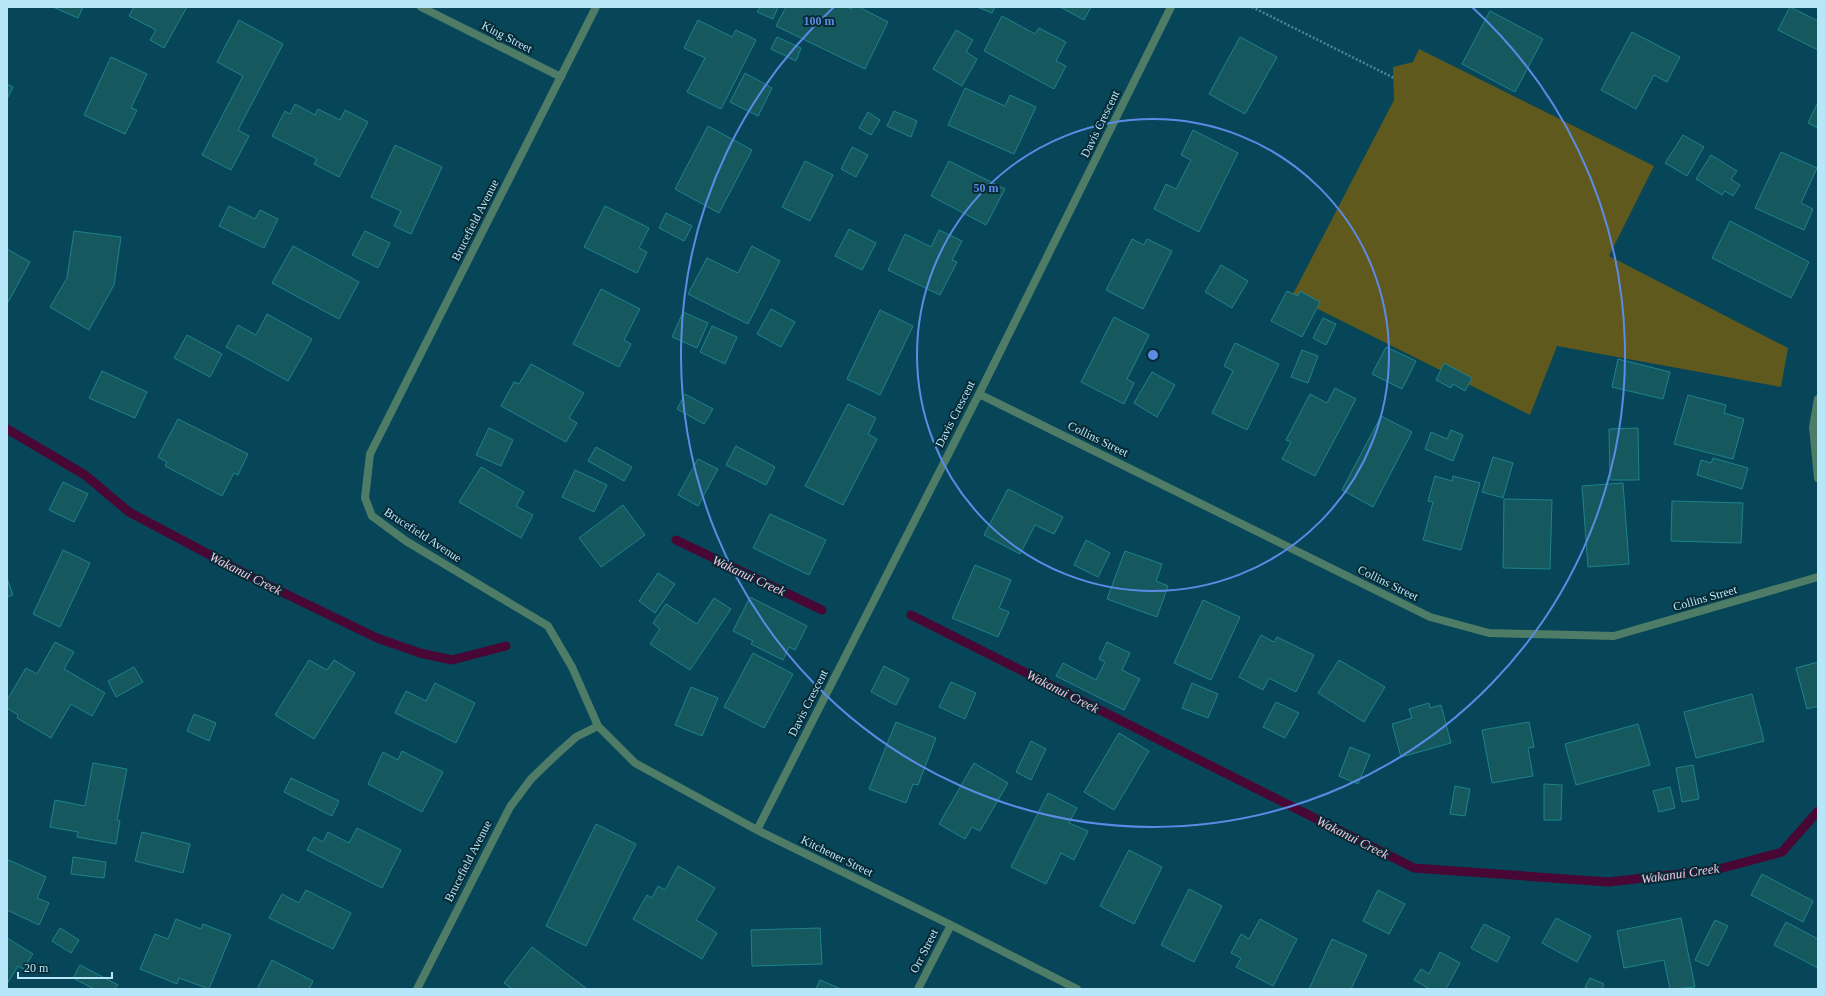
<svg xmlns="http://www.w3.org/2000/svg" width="1825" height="996" font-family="Georgia,serif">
  <rect width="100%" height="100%" fill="#074658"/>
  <!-- green -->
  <path fill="#5f591e" d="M1419,49L1654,166L1609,256L1788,348L1781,387L1557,346L1530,415L1292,296L1394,100L1393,67L1413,62Z"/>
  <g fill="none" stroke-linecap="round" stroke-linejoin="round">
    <!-- stream -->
    <path stroke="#480734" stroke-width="9" d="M7,429L85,475L129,512L257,580L377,638L420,653L452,660L506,646
      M676,540L822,610
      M911,615L1414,868L1608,882L1715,870L1782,852L1818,811"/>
  </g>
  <!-- building -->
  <path fill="#15595f" stroke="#1f828b" d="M53,7H83L78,18Z
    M134,7H187L164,48L150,40L156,30L129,16Z
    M760,7H778L773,19L757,12Z
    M786,7H817L820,8L821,7H847L851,9L853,7H859L888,22L865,69L776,26Z
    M977,7H995L992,13Z
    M1060,7H1091L1084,20Z
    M1790,7L1818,21V50L1778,30Z
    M1490,11L1543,39L1515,92L1462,64Z
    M1002,16L1035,34L1039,28L1066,42L1056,61L1066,66L1054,89L984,51Z
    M239,20L283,44L238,130L249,136L231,170L202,155L243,76L217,62Z
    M698,20L732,37L736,30L756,40L721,109L687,92L705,58L684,48Z
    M956,30L973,40L966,52L977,59L962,86L933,69Z
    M1632,32L1680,57L1667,82L1654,75L1636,109L1601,90Z
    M777,37L801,48L796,61L771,49Z
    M1240,37L1277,57L1245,114L1209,94Z
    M111,57L147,74L131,108L137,110L125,134L84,115Z
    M745,73L772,88L758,116L730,102Z
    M7,84L13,87L7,99Z
    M965,88L1005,106L1010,95L1036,107L1014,154L948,125Z
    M1818,102V128L1808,123Z
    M295,104L315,115L318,109L340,120L345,110L368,122L339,177L314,164L317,159L272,136L285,111L290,114Z
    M894,111L917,121L911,137L887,126Z
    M868,112L880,120L871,135L859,128Z
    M708,126L752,150L719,213L675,189Z
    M1193,130L1238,153L1199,232L1154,209L1166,184L1176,189L1191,160L1181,155Z
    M1683,135L1704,147L1687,176L1665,163Z
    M395,145L442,167L411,234L394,226L401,211L371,197Z
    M852,147L868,155L856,177L841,169Z
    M1781,152L1817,168L1801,203L1813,209L1804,230L1755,208Z
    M1711,155L1737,171L1731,179L1740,185L1733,196L1725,191L1722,195L1696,179Z
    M805,161L833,175L810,221L782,207Z
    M949,161L1005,189L986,225L931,196Z
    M229,206L255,219L260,210L278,219L264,248L219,226Z
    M605,206L649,228L639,248L647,252L637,273L584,247Z
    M666,213L692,226L684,241L659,228Z
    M1730,221L1809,262L1791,298L1712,258Z
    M849,229L876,243L862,270L835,256Z
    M939,230L962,241L952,260L957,262L940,295L888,270L905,234L931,247Z
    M74,231L121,237L114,285L89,330L50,307L67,278Z
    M365,231L390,243L378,268L352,255Z
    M1132,239L1144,245L1147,239L1172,251L1143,309L1106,290Z
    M293,246L359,282L339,319L272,283Z
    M752,246L780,261L748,324L688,294L707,258L738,273Z
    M7,249L30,262L7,304Z
    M1221,265L1248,281L1232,308L1205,292Z
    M601,289L640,309L624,340L631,344L619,367L573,344Z
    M1287,291L1298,296L1300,291L1320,302L1302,337L1271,321Z
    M771,309L795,322L781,347L757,334Z
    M880,310L913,326L880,395L847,379Z
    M683,312L708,323L697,348L672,337Z
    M267,314L312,339L288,381L226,347L238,325L256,335Z
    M1114,317L1149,335L1127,379L1134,383L1124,404L1081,382Z
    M1323,318L1336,324L1326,345L1313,338Z
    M712,326L737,337L725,364L700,352Z
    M187,335L222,354L210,377L174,358Z
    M1235,343L1279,364L1247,430L1212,413L1233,371L1224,366Z
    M1386,347L1416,361L1402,389L1372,374Z
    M1302,350L1318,356L1308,383L1291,377Z
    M1618,359L1670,372L1663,399L1612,387Z
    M1444,363L1472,378L1465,391L1453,384L1451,388L1436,380Z
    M531,364L584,393L569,418L577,423L566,442L501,406L514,382L519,384Z
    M102,371L147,392L135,418L89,398Z
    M1152,372L1175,385L1157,417L1134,403Z
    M1335,388L1356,399L1315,476L1282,459L1291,442L1286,440L1310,394L1327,403Z
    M685,394L713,409L704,424L677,409Z
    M1688,395L1726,405L1724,413L1744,419L1733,459L1674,444Z
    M848,404L876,418L868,434L877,439L843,505L805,486Z
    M1381,416L1412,432L1373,507L1342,490Z
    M178,419L248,454L238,475L234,473L222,496L165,466L167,462L158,457Z
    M489,428L513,440L501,466L476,455Z
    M1638,428L1639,480H1610L1609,429Z
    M1451,430L1463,435L1453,461L1425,449L1431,432L1447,439Z
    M736,446L775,467L766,485L726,465Z
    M596,447L632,467L624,481L588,461Z
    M1493,457L1513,463L1503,498L1482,492Z
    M1713,458L1748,468L1742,489L1697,475L1701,460L1711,463Z
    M698,459L718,469L698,506L678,495Z
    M481,467L524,492L516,506L533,515L521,538L459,502Z
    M575,470L607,485L594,512L562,497Z
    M1435,476L1452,481L1453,476L1480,483L1461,550L1423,540L1433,502L1428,501Z
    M63,482L88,494L74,522L49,510Z
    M1623,483L1629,564L1588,567L1582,486Z
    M1008,489L1063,517L1054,534L1035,525L1020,554L984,535Z
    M1504,499L1552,500L1550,569L1503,568Z
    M1672,501L1743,503L1741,543L1671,541Z
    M623,505L645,535L601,567L579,538Z
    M770,514L826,540L809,575L753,548Z
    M1086,540L1110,553L1098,577L1074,565Z
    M63,550L90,563L60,627L33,614Z
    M1125,551L1162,564L1156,581L1168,586L1157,617L1107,599Z
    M975,565L1011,580L999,608L1009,612L998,637L952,618Z
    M658,573L675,584L655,613L639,601Z
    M7,578L13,595L7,597Z
    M750,597L807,626L795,650L789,647L783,660L751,644L753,641L733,631Z
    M714,598L731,609L690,670L650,644L660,629L653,623L666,604L697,624Z
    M1203,600L1240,617L1211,680L1174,663Z
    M1261,635L1274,642L1277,637L1314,655L1296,692L1269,678L1263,690L1239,677Z
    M55,642L74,652L64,669L105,693L92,716L71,704L51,738L17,718L18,715L7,708V700L26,668L37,674Z
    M1107,642L1130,653L1122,670L1140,679L1124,710L1056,676L1063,663L1096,680L1105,662L1099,659Z
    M753,653L793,674L764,728L724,707Z
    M309,660L327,670L334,660L355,673L314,739L275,715Z
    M1339,660L1385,687L1364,722L1318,693Z
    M1818,662V706L1807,709L1796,668Z
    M884,666L909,679L896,705L871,692Z
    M134,667L143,682L116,697L108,681Z
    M951,682L976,693L965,719L939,707Z
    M435,683L475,703L456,743L395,713L406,691L426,701Z
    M1192,683L1218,694L1208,718L1182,708Z
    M691,687L718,698L702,736L675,725Z
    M1752,694L1764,741L1696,758L1684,712Z
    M1276,702L1299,713L1285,738L1263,727Z
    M1429,703L1430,708L1441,705L1451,743L1401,757L1392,724L1412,718L1409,709Z
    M194,714L216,723L209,741L187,731Z
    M896,722L936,738L918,785L913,784L906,803L869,789Z
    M1529,722L1534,747L1528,748L1533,776L1492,783L1482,730Z
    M1638,724L1650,765L1576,785L1565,744Z
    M1119,733L1149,751L1114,810L1084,792Z
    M1031,741L1046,749L1031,780L1016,772Z
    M1350,747L1370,755L1358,784L1339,776Z
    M402,751L443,772L422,812L368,784L383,752L398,760Z
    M93,763L127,769L117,820L120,821L116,844L77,837L78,832L50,827L55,800L85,806Z
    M974,763L1008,783L980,831L972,827L965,839L939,824Z
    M1693,765L1699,799L1682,802L1676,768Z
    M291,778L339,801L332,816L284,792Z
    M1544,784L1562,785L1561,820H1544Z
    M1455,786L1470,789L1465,816L1450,814Z
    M1670,787L1675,808L1659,812L1653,791Z
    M1048,793L1077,808L1069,823L1088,831L1074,860L1061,853L1046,884L1011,867Z
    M596,824L636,844L586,946L546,926Z
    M357,828L401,850L382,888L307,850L314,837L323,842L328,832L349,843Z
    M142,832L190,844L183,873L135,861Z
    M1129,850L1162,867L1134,924L1100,906Z
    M73,857L106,862L104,878L71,874Z
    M9,860L46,877L37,898L49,903L39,925L7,910V863Z
    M678,866L715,888L696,920L717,933L702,959L633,919L647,895L652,898L658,886L665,890Z
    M1762,874L1813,901L1803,922L1751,895Z
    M1189,889L1222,906L1194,962L1161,945Z
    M306,890L351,913L333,949L269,918L282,894L299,903Z
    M1378,890L1405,904L1389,934L1363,921Z
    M1556,918L1591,936L1577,962L1542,943Z
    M1681,918L1695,987L1670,989L1664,960L1624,968L1617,931Z
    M176,919L201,929L203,924L231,935L209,989L179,978L177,984L140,969L155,934L168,939Z
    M1260,919L1297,939L1273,986L1236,967L1241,958L1231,953L1241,934L1249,939Z
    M1715,920L1728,926L1708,966L1695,960Z
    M1786,922L1818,939V968L1774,945Z
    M1484,924L1510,937L1497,962L1471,948Z
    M60,928L79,940L71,953L52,941Z
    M820,928L822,964L752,966L751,930Z
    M7,938L33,954L23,969L18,966L7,984Z
    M1332,939L1367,955L1351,989H1309Z
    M532,947L587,989H512L504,983Z
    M1440,952L1460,963L1446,989H1430L1414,980L1421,969L1429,974Z
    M272,960L313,981L309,989H257Z
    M80,965L118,985L115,989H94L73,978Z
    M1590,978L1604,984L1602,989H1589L1585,987Z
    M820,980L841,989H816Z"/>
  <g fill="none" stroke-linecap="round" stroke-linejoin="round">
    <!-- path -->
    <path stroke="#4d8598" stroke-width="2.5" stroke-dasharray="2 2" stroke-linecap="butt" d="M1252,7L1394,78"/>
    <!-- minor -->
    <path stroke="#4e7c67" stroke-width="8" d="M421,7L561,77
      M596,7L370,454L365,498L372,516L406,541L548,626L572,667L598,726L635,763L757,830L951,925L1077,989
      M979,394L1430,617L1489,633L1614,636L1818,577
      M1818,399L1813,427L1818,478
      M757,830L979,394L1171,7
      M417,989L510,807L531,779L557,754L576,737L598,726
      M918,989L951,925"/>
  </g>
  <!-- distance rings -->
  <g fill="none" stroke="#5b8be5" stroke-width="2">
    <circle cx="1153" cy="355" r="236"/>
    <path d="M1472 7A472 472 0 1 1 834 7"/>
  </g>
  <g text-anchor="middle" stroke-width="4" stroke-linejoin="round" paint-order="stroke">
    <!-- street labels -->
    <g font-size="12" fill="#b8e6f9" stroke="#072a35">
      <text transform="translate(507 37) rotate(27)" y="4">King Street</text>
      <text transform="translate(1100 124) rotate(-64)" y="4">Davis Crescent</text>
      <text transform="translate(475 220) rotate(-63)" y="4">Brucefield Avenue</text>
      <text transform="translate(955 414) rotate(-63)" y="4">Davis Crescent</text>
      <text transform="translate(1098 439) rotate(26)" y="4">Collins Street</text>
      <text transform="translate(423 535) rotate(33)" y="4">Brucefield Avenue</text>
      <text transform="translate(1388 583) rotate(26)" y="4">Collins Street</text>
      <text transform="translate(1705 598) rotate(-16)" y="4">Collins Street</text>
      <text transform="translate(808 703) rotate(-63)" y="4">Davis Crescent</text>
      <text transform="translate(837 856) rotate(26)" y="4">Kitchener Street</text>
      <text transform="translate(468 861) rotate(-63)" y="4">Brucefield Avenue</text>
      <text transform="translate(924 951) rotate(-63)" y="4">Orr Street</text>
    </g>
    <!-- water labels -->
    <g font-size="13" font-style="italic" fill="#f8c8e3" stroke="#072a35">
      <text transform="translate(246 573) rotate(27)" y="5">Wakanui Creek</text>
      <text transform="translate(749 575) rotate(25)" y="5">Wakanui Creek</text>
      <text transform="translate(1063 691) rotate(27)" y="5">Wakanui Creek</text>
      <text transform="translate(1353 837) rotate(27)" y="5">Wakanui Creek</text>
      <text transform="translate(1680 873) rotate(-8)" y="5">Wakanui Creek</text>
    </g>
  </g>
  <circle cx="1153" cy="355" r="6" fill="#5b8be5" stroke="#072a35" stroke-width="2"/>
  <g font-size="12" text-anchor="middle" font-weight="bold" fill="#5b8be5" stroke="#072a35" stroke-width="4" stroke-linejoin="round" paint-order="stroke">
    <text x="819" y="25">100 m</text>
    <text x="986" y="192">50 m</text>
  </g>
  <!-- border -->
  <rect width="1825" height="996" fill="none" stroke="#b8e6f9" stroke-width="16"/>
  <!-- scale -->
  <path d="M18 972v6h94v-6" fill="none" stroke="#b8e6f9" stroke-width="2"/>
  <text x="24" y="972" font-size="12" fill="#b8e6f9" stroke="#072a35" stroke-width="3" paint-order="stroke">20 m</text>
</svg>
